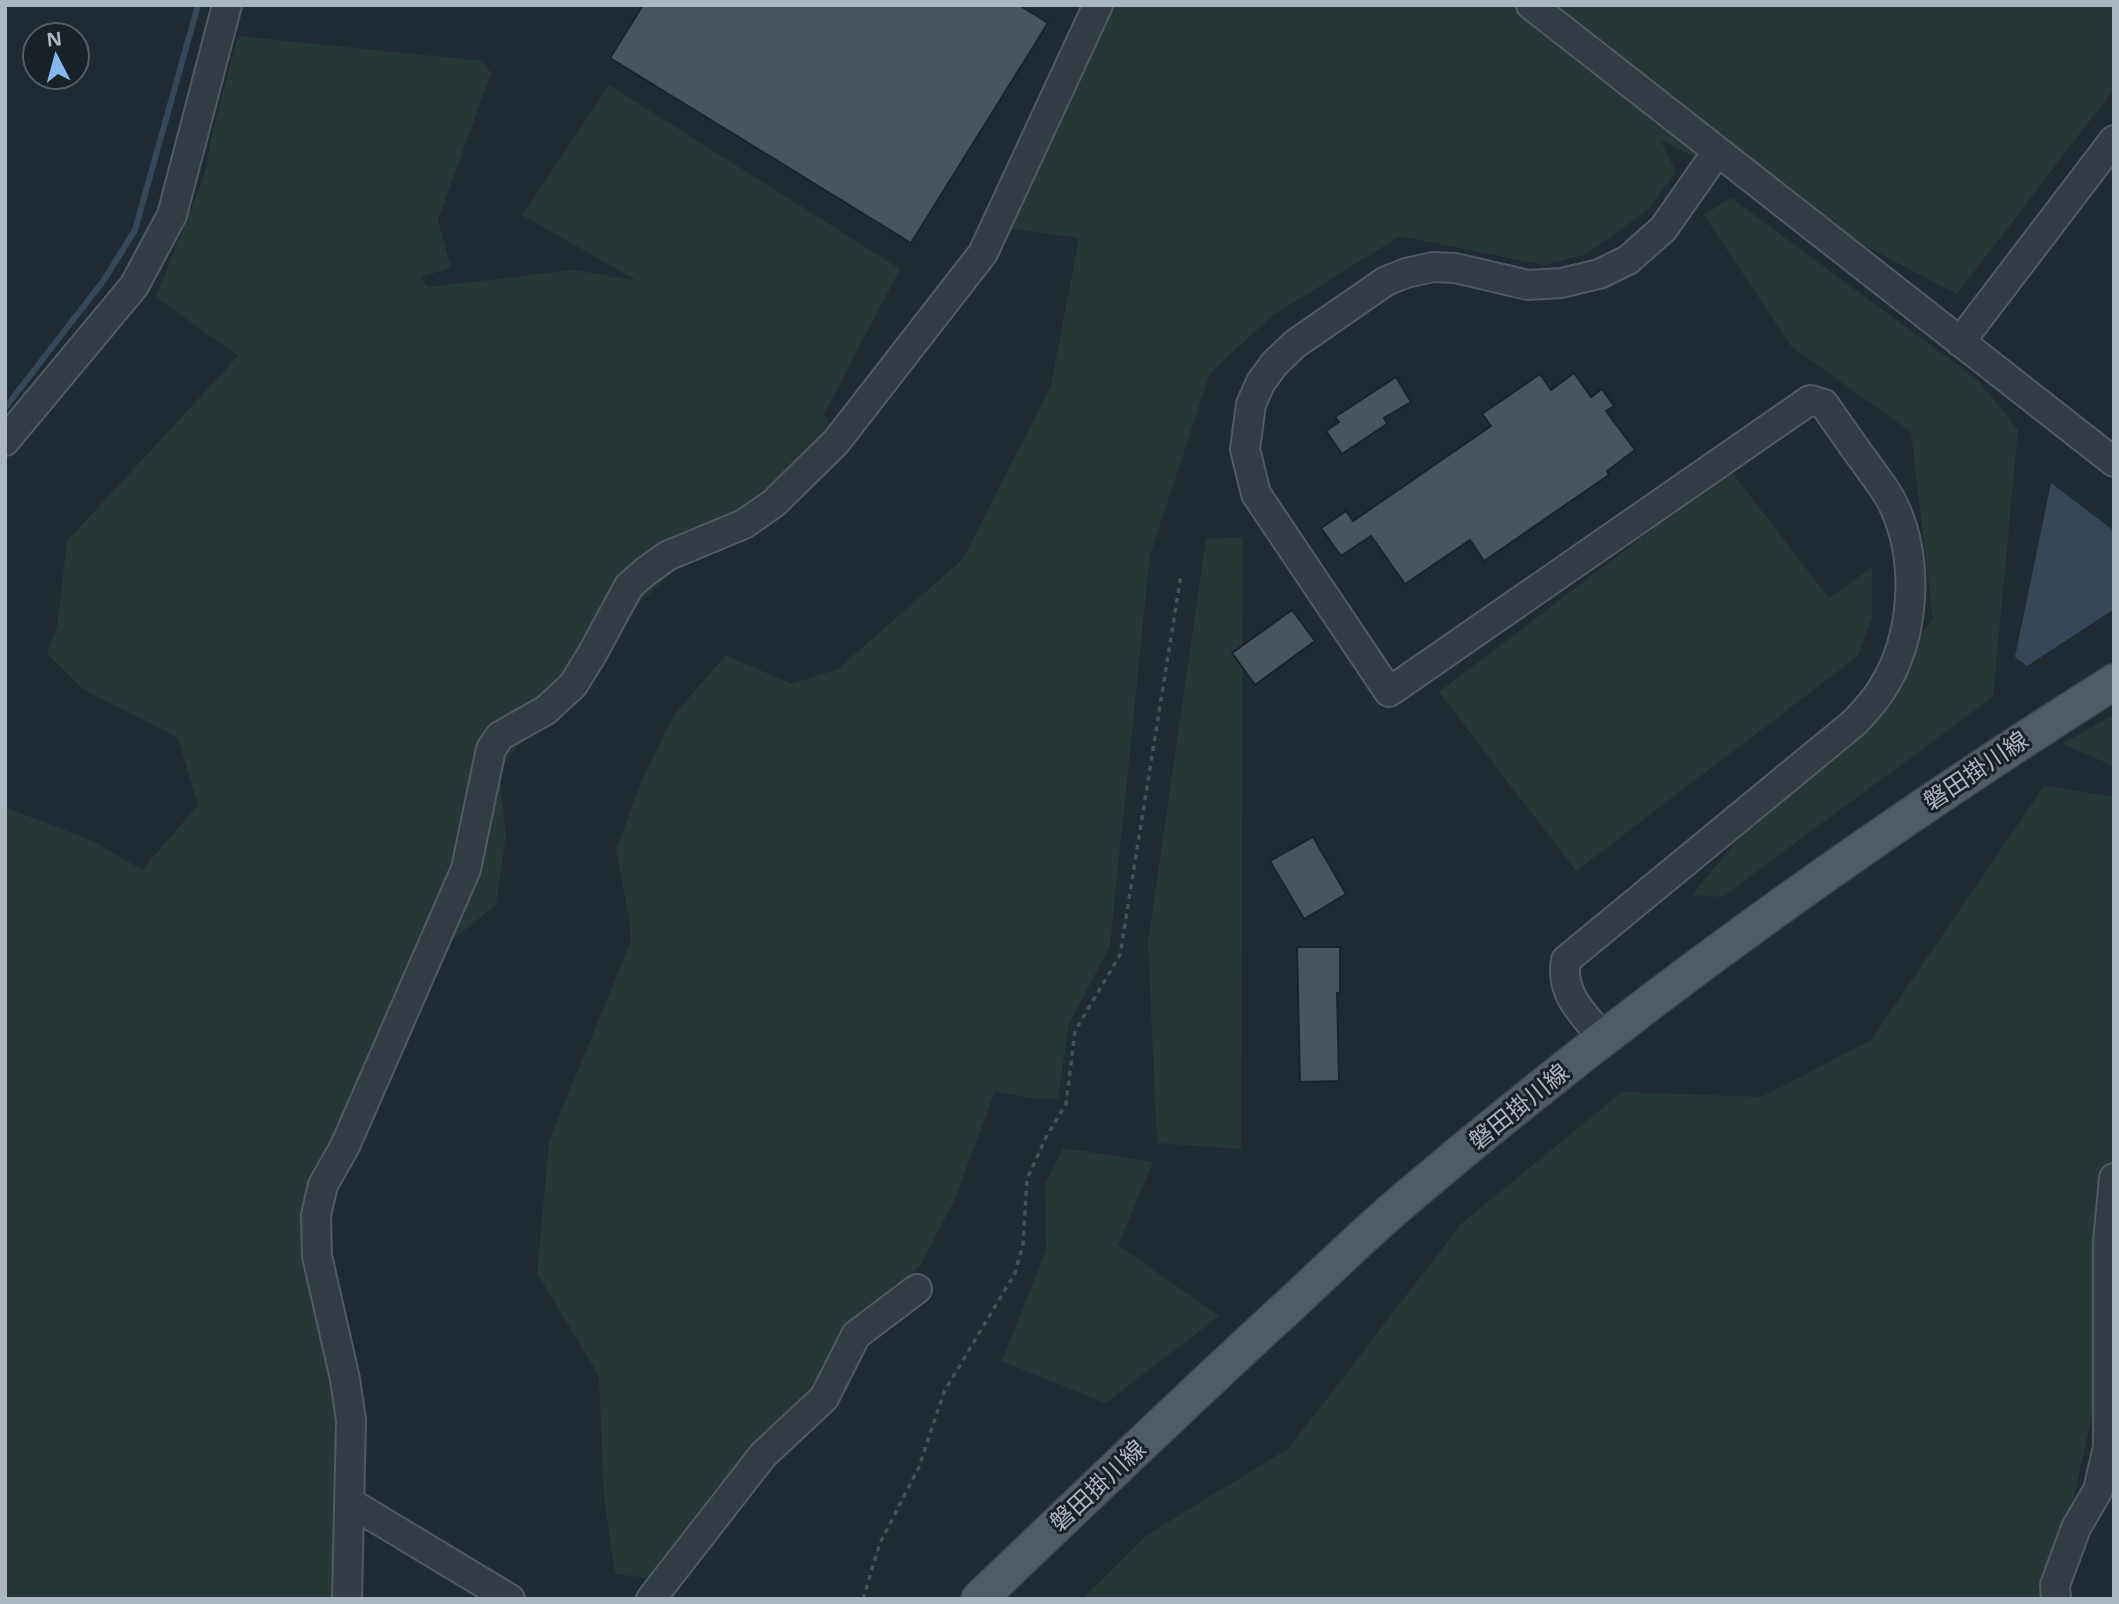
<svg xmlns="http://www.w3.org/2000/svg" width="2119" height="1604" font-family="'Noto Sans','Noto Sans JP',sans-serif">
  <rect width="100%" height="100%" fill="#202a33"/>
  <!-- green -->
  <path fill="#253836" d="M1114,5H2114V89L1957,294L1660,139L1676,172L1649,209L1585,255L1544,265L1400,236L1272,316L1210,373L1150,555L1110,946L1069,1024L1058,1098L1035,1099L995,1091L955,1199L920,1266L852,1323L814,1395L718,1486L648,1578L615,1574L604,1497L599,1376L537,1273L549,1141L631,941L629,918L616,850L644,775L673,716L726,655L791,684L838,669L963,559L1051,385L1079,238L1005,228Z
    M238,36L482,61L491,73L438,220L451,268L420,277L428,287L574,270L637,281L522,215L609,85L900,269L824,414L836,442L743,508L603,636L584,668L499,769L506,835L496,905L452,940L327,1155L332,1321L350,1469L334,1599H5V807L95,842L142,870L198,805L178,738L83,689L47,654L57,626L67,541L238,356L156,297L204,177L212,134Z
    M1731,198L1979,381L2018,430L1993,697L1722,897L1692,895L1792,774L1933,620L1911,432L1791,346L1704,215Z
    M1730,470L1829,598L1872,567V617L1858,656L1576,871L1439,692Z
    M1243,537L1241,1149L1157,1143L1148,942L1206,539Z
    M2114,715V766L2062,744Z
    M2044,786L2114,797V1257L2108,1341L2055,1585L2058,1599H1082L1147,1535L1289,1448L1461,1224L1622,1092L1762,1097L1871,1040Z
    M1063,1148L1153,1162L1118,1245L1219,1316L1106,1403L1002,1361L1046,1250L1045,1184Z"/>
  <!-- water -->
  <path fill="#354859" d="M2051,483L2114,531V609L2027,666L2015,657Z"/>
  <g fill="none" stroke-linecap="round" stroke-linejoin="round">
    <!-- stream -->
    <path stroke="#354859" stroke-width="6" d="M5,408L104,280L135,230L198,5"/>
  </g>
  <!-- building -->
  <path fill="#48555f" stroke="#1b232a" stroke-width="2" d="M643,5H1019L1048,23L911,243L610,58Z
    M1574,373L1591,397L1602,389L1614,406L1606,411L1635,450L1607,471L1609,475L1484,561L1470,540L1405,584L1371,536L1341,556L1321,528L1346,511L1353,521L1491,426L1482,414L1540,374L1551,390Z
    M1396,377L1411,402L1384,418L1387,424L1342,454L1326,431L1339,422L1335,417Z
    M1292,610L1315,641L1255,685L1232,653Z
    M1313,837L1346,894L1304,919L1270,861Z
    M1297,947H1340V993H1337L1339,1081L1300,1082Z"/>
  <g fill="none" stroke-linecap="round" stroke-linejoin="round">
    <defs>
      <path id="minor" d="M1531,5L2114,462
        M1960,342L2114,140
        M5,441L134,286L172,215L227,5
        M1603,1038C1583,1013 1560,995 1566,960L1855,722C1864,712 1875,701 1882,689C1916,636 1920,556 1891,500C1885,489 1877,479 1870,469C1854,447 1839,426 1824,404L1810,400L1389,692L1256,494L1245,449L1251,404L1261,382L1275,363L1295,344L1386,281L1406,273L1433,267L1455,268L1528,285L1561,283L1599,274L1628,260L1663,229L1717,152
        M349,1502L510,1599
        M347,1599L351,1420L345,1379L317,1256L316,1215L323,1185L345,1146L466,869L491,749L500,736L546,710L573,685L591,656L629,586L645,572L667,556L744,524L774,503L836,442L983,253L1098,5
        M651,1599L763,1455L824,1398L856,1335L917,1289
        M2056,1599L2055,1585L2076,1528L2098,1490L2108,1447V1242L2114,1178"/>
      <path id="major" d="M979,1599C1082,1501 1184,1402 1289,1306C1327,1271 1363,1235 1402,1202C1626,1011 1865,839 2114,682"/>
    </defs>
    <!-- minor casing -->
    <use href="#minor" stroke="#515a62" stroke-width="32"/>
    <!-- major casing -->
    <use href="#major" stroke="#3d454e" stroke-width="38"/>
    <!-- path -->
    <path stroke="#415353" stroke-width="3.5" stroke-dasharray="5 5" stroke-linecap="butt" d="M863,1599L880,1543L919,1467L944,1392L1015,1273L1023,1244L1027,1179L1047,1135L1066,1104L1075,1031L1120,955L1181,575"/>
    <!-- minor -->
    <use href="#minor" stroke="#333c44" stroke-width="28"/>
    <!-- major -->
    <use href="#major" stroke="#515b64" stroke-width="35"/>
  </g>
  <g text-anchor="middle" stroke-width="6" stroke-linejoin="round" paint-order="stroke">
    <!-- street labels -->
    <g font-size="24" fill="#adb7c1" stroke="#192128">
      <text transform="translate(1976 771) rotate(-34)" y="8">磐田掛川線</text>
      <text transform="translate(1519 1107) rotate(-39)" y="8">磐田掛川線</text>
      <text transform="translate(1098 1486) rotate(-43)" y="8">磐田掛川線</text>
    </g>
  </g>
  <!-- border -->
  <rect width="2119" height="1604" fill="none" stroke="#adb7c1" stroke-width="14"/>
  <!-- north arrow -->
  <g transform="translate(56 56) rotate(354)"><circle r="33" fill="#192128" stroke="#545d65" stroke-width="2"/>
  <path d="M0-5L12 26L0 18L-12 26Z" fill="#84b9ef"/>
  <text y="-10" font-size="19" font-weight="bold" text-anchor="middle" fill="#adb7c1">N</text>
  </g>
</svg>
